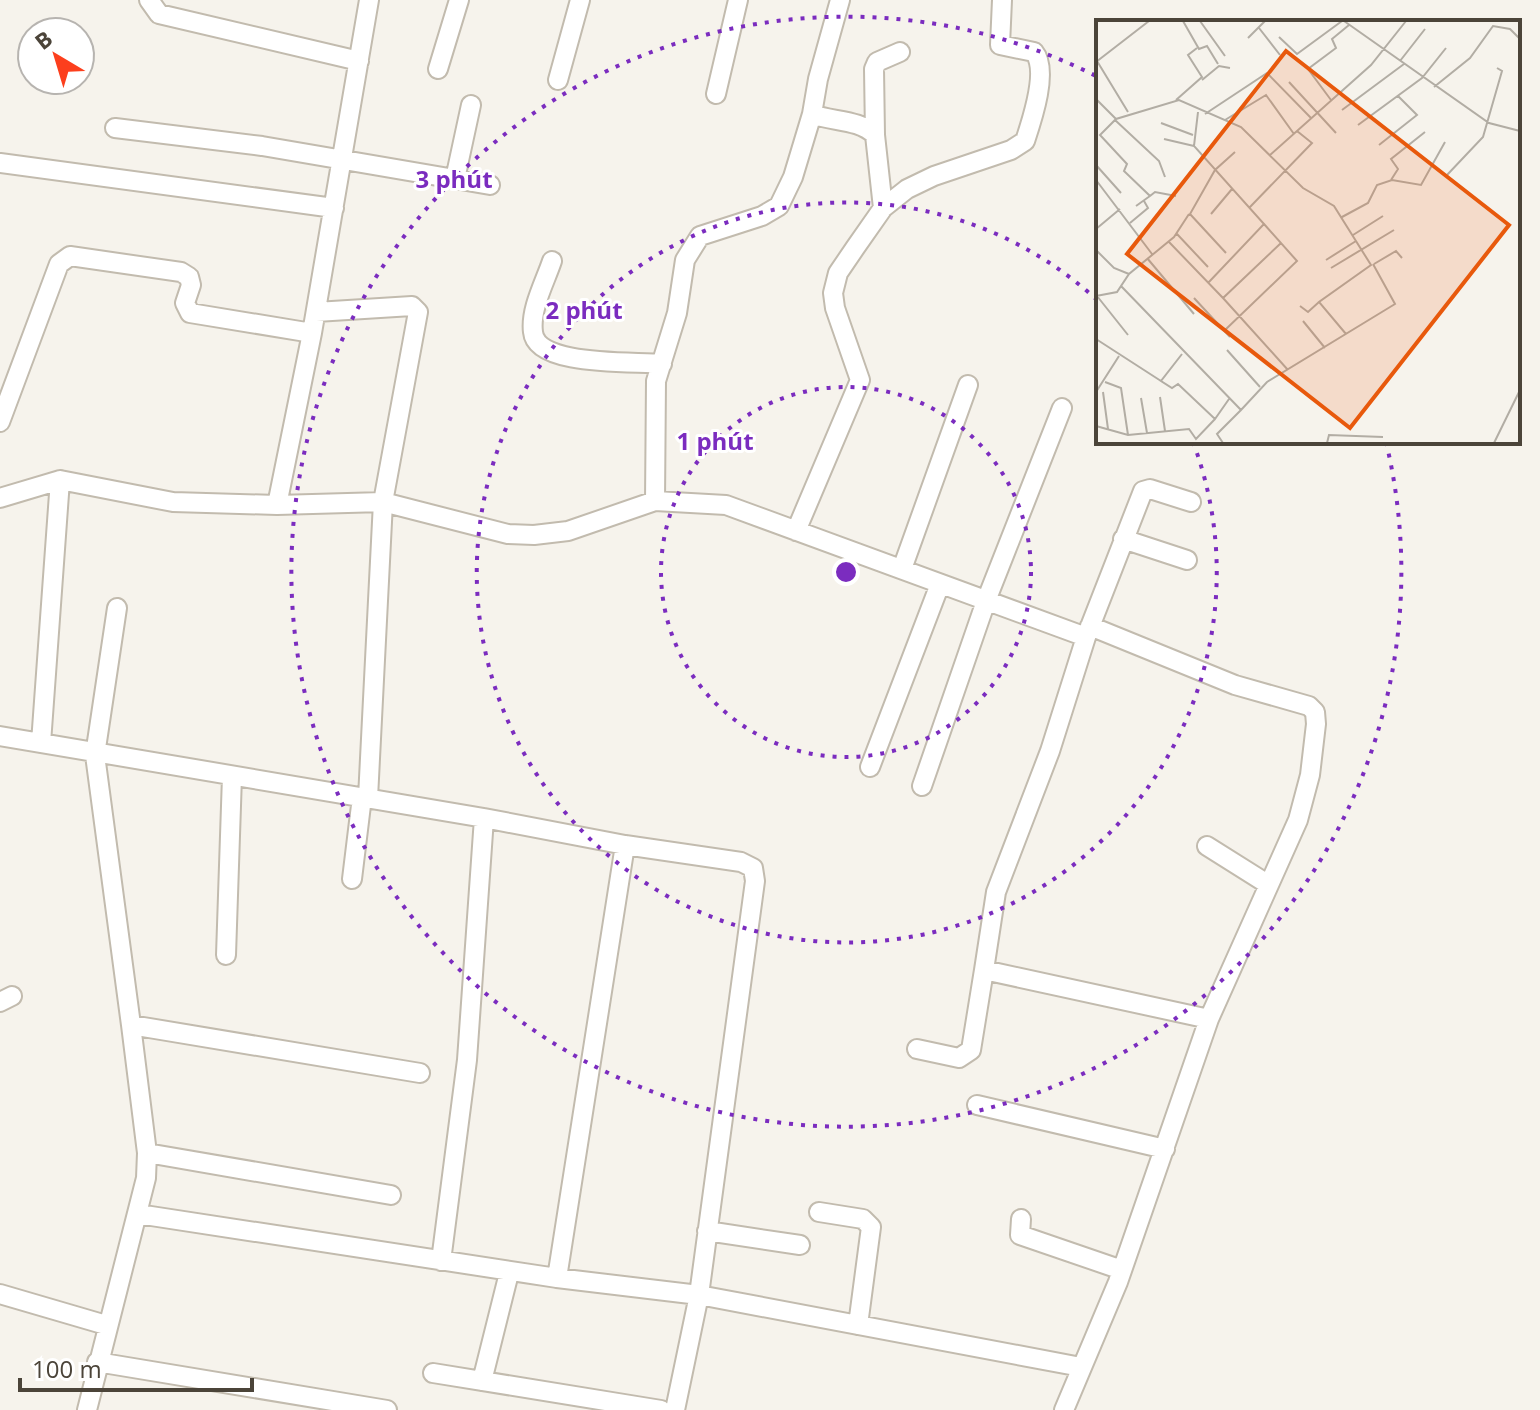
<svg xmlns="http://www.w3.org/2000/svg" width="1540" height="1410" font-family="'Open Sans',sans-serif">
  <rect width="100%" height="100%" fill="#f6f3ec"/>
  <g fill="none" stroke-linecap="round" stroke-linejoin="round">
    <defs>
      <path id="minor" d="M149,0L159,14L359,61
        M840,0L818,79L812,114C833,122 859,119 875,135L883,208
        M438,69L459,0
        M558,80L580,0
        M716,94L738,0
        M115,128L262,146L490,185
        M875,135L874,69L877,62L900,52
        M0,163L334,208
        M455,179L471,105
        M552,261C545,282 530,309 533,332C536,367 634,361 662,364
        M316,312L412,306L418,312L383,502L368,798
        M0,422L59,264L70,256L181,272L189,277L191,285L185,303L190,313L312,333
        M0,498L60,480L173,502L277,505L383,502L508,534L534,535L568,531L655,501L726,505L1086,637L1050,751L996,892L984,970L1209,1019
        M655,501L656,381L677,313L685,260L700,236L762,216L779,206L793,177L812,114
        M277,505L312,333L369,0
        M796,531L860,380L835,308L833,293L838,273L855,248L883,208L907,189L934,176L1011,150L1025,141C1032,120 1049,70 1034,52L1000,45L1002,0
        M1123,539L1187,560
        M902,569L968,385
        M117,608L95,755L131,1025L420,1073
        M1086,637L1143,491L1150,489L1191,502
        M0,736L484,818L467,1060L441,1261
        M41,743L60,480
        M870,767L940,584
        M922,786L986,601L1062,408
        M484,818L625,845L741,862L753,868L755,881L699,1295L675,1410
        M1207,846L1269,885
        M352,879L362,797
        M226,955L232,776
        M0,1002L12,996
        M917,1049L959,1058L971,1050L984,970
        M977,1105L1165,1149
        M147,1153L391,1195
        M819,1212L863,1219L871,1227L858,1325
        M138,1214L557,1278L625,845
        M1021,1219L1020,1235L1122,1270
        M707,1231L800,1245
        M557,1278L699,1295L1081,1367
        M0,1294L106,1325
        M97,1362L387,1410
        M433,1373L661,1410
        M482,1381L509,1273
        M87,1410L146,1178L147,1153L131,1025
        M1064,1410L1118,1282L1209,1019L1298,820L1310,775L1316,724L1315,712L1309,706L1235,685L1090,626"/>
    </defs>
    <!-- minor casing -->
    <use href="#minor" stroke="#c2bbae" stroke-width="22"/>
    <!-- minor -->
    <use href="#minor" stroke="#fff" stroke-width="18"/>
  </g>
  <!-- distance rings -->
  <g fill="none" stroke="#7b2cbf" stroke-width="4" stroke-dasharray="4 8">
    <circle cx="846" cy="572" r="185"/>
    <path d="M1193 442A370 370 0 1 1 1096 299"/>
    <path d="M1386 442A555 555 0 1 1 1098 77"/>
  </g>
  <!-- overview -->
  <g transform="translate(1096 20)">
    <rect width="424" height="424" fill="#f6f3ec"/>
    <path fill="none" stroke="#b2ada4" stroke-width="2" d="M87,1L103,29L111,26L122,44M104,1L129,36M248,1L393,103L424,111M163,8L184,35M183,17L201,34L246,1M152,18L169,1M1,41L32,92M304,41L329,9M0,42L53,1M106,60L123,46L134,48M193,62L240,113M338,67L374,38L397,6L414,9L424,19M0,79L20,99M80,80L106,57L92,35L101,28M235,80L212,49L240,28L236,19L253,5M246,90L308,44M102,92L98,126L168,204L112,263M109,94L171,53L215,98M19,100L63,141L69,157M129,100L170,75L198,114M65,103L97,115M262,105L326,58L350,28M68,119L98,126M283,125L321,95L302,76M174,135L275,45L310,1M0,145L25,173M351,155L387,117L406,51L401,48M0,160L56,234M295,160L302,149L295,139L329,112M54,176L59,172L80,176M40,186L54,176L28,151L31,144L4,115L20,99L83,80L145,107L207,168L238,186L275,245L223,282L250,314M154,187L216,123L201,111M115,194L136,169M246,197L272,183L281,165L296,160L325,165L349,122M34,203L52,188L48,181M0,209L24,189M81,214L112,247M257,215L287,196M73,222L127,278L185,223M0,230L18,248L33,254M130,233L94,194L119,150L139,132M51,238L98,294M230,240L260,221M278,244L300,231L306,238M235,248L298,210M25,266L145,390L171,362L299,284L277,244M0,276L21,272L33,254L78,217L93,194M1,276L32,315M98,278L134,317M127,278L192,350M204,286L212,292L223,282M207,301L229,328M128,311L201,241L168,204M0,319L65,361M131,330L164,367M86,334L65,361L76,368L82,364L119,399L133,379M9,362L25,368L32,415M0,372L23,336M7,372L12,409M64,377L69,411M45,378L51,413M0,406L32,415L93,409L100,419L119,399M127,423L121,414L145,390M231,423L233,415L287,417M398,423L424,370"/>
    <path fill="#e8590c" fill-opacity="0.15" stroke="#e8590c" stroke-width="4" d="M190,31L413,205L254,408L31,234Z"/>
    <rect width="424" height="424" fill="none" stroke="#4b4439" stroke-width="4"/>
  </g>
  <circle cx="846" cy="572" r="12" fill="#7b2cbf" stroke="#fff" stroke-width="4"/>
  <g font-size="24" text-anchor="middle" font-weight="bold" fill="#7b2cbf" stroke="#fff" stroke-width="6" stroke-linejoin="round" paint-order="stroke">
    <text x="454" y="188">3 phút</text>
    <text x="584" y="319">2 phút</text>
    <text x="715" y="450">1 phút</text>
  </g>
  <!-- north arrow -->
  <g transform="translate(56 56) rotate(322)"><circle r="38" fill="#ffffff" stroke="#b7b4b0" stroke-width="2"/>
  <path d="M0-6L14 30L0 20L-14 30Z" fill="#fc3f1d"/>
  <text y="-12" font-size="22" font-weight="bold" text-anchor="middle" fill="#4b4439">B</text>
  </g>
  <!-- scale -->
  <path d="M20 1378v12h232v-12" fill="none" stroke="#4b4439" stroke-width="4"/>
  <text x="32" y="1378" font-size="24" fill="#4b4439" stroke="#ffffff" stroke-width="6" paint-order="stroke">100 m</text>
</svg>
